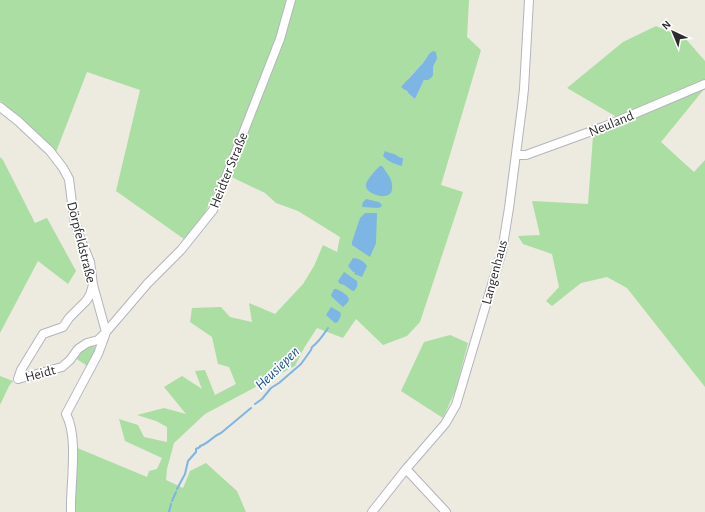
<svg xmlns="http://www.w3.org/2000/svg" width="705" height="512" font-family="'Alegreya Sans',sans-serif">
  <rect width="100%" height="100%" fill="#edeae0"/>
  <!-- green -->
  <path fill="#abdea2" fill-rule="evenodd" d="M0,0H469L467,37L481,50L441,185L463,192L420,322L407,336L383,345L356,319L343,338L317,328L304,348L295,366L205,414L174,443L167,469L166,480L183,488L190,471L206,463L237,491L246,512H70L75,447L147,477L149,471L157,469L162,458L125,441L119,419L138,425L144,437L167,442V427L156,421L137,415L164,408L186,414L164,387L182,376L202,389L195,371L205,370L215,395L236,384L229,367L218,364L212,337L190,322L192,308L221,307L230,317L252,322L249,303L275,314L303,284L314,266L323,245L337,252L340,237L298,211L276,203L265,193L223,173L205,213L184,239L116,191L140,90L87,72L56,152L0,101ZM429,54L437,59L433,67V70L424,80L415,99L408,93V92L406,89L408,79L423,63Z
    M656,26L685,38L705,61V88L661,142L694,172L705,160V387L627,288L607,277L581,283L552,306L546,301L559,287L552,254L523,244L518,236L540,235L532,201L588,204L593,136L615,126V116L567,88L623,42Z
    M0,157L3,160L35,223L47,218L76,271L68,284L38,261L0,333Z
    M450,335L468,343L456,389L443,418L401,391L424,342Z
    M92,345L95,347L96,350L89,367L75,358V355Z
    M0,376L13,381L9,386L0,405Z"/>
  <!-- water -->
  <path fill="#7db5e5" d="M433,51L436,52L437,59L433,67V75L431,78L428,80H424L415,99L408,93V92L406,90H405L401,87L423,63L429,54Z
    M385,151C389,153 392,153 396,155C398,156 399,158 403,158L402,166C395,164 388,162 383,156Z
    M380,166H382C388,175 395,181 391,193C389,194 387,196 385,196C379,197 364,192 366,184C367,180 376,169 380,166Z
    M366,199L379,202L382,205L381,207L378,208L363,207L362,206L363,202Z
    M365,213H377L376,243L370,257L352,245V242L360,218Z
    M353,258C358,258 364,261 367,266L362,277L357,275L354,274L355,272H353L348,266Z
    M344,272L357,281C358,285 357,288 354,291C349,290 346,284 340,284L338,281Z
    M334,289H336C341,291 347,294 349,299L348,302L343,307L332,297L331,295Z
    M331,307L340,312L341,315L338,322L335,323L326,315Z"/>
  <g fill="none" stroke-linecap="round" stroke-linejoin="round">
    <!-- stream -->
    <path stroke="#7db5e5" stroke-width="2" d="M255,404L262,399L271,388L279,383L301,364L311,350L312,347C319,342 324,334 328,328
      M177,489L185,474L188,461L196,452V449L200,447V446C208,444 213,436 221,433L251,408
      M172,501L176,492
      M169,512L171,504"/>
    <defs>
      <path id="minor" d="M0,107L18,121L50,151L63,168L69,179L74,219L79,235L90,262L93,285L106,332
        M516,155H526L603,127L705,84
        M18,379L62,367L70,360L78,349L87,343L98,340L106,332L148,283L181,250L213,210L280,39L291,0
        M18,379L21,370L43,334L63,327L69,318L86,301L90,295L93,285
        M406,469L446,512
        M71,512C70,484 79,438 66,414L98,354L105,335
        M372,512L406,469L445,424L456,405L502,251L509,208L522,107L524,89L529,0"/>
    </defs>
    <!-- minor casing -->
    <use href="#minor" stroke="#b4b4be" stroke-width="10"/>
    <!-- minor -->
    <use href="#minor" stroke="#fff" stroke-width="8"/>
  </g>
  <g text-anchor="middle" stroke-width="3.5" stroke-linejoin="round" paint-order="stroke">
    <!-- street labels -->
    <g font-size="14" fill="#2c2c2c" stroke="#fff">
      <text transform="translate(611 123) rotate(-22)" y="5">Neuland</text>
      <text transform="translate(228 170) rotate(-68)" y="5">Heidter Straße</text>
      <text transform="translate(82 242) rotate(76)" y="5">Dörpfeldstraße</text>
      <text transform="translate(494 272) rotate(-75)" y="5">Langenhaus</text>
      <text transform="translate(40 373) rotate(-15)" y="5">Heidt</text>
    </g>
    <!-- water labels -->
    <g font-size="15" font-style="italic" fill="#1a5193" stroke="#fff">
      <text transform="translate(277 368) rotate(-44)" y="5">Heusiepen</text>
    </g>
  </g>
  <!-- north arrow -->
  <g transform="translate(673 32) rotate(316)" stroke="#ffffff" stroke-width="3" paint-order="stroke">
  <path d="M0-3L7 15L0 10L-7 15Z" fill="#2c2c2c"/>
  <text y="-6" font-size="11" font-weight="bold" text-anchor="middle" fill="#2c2c2c">N</text>
  </g>
</svg>
